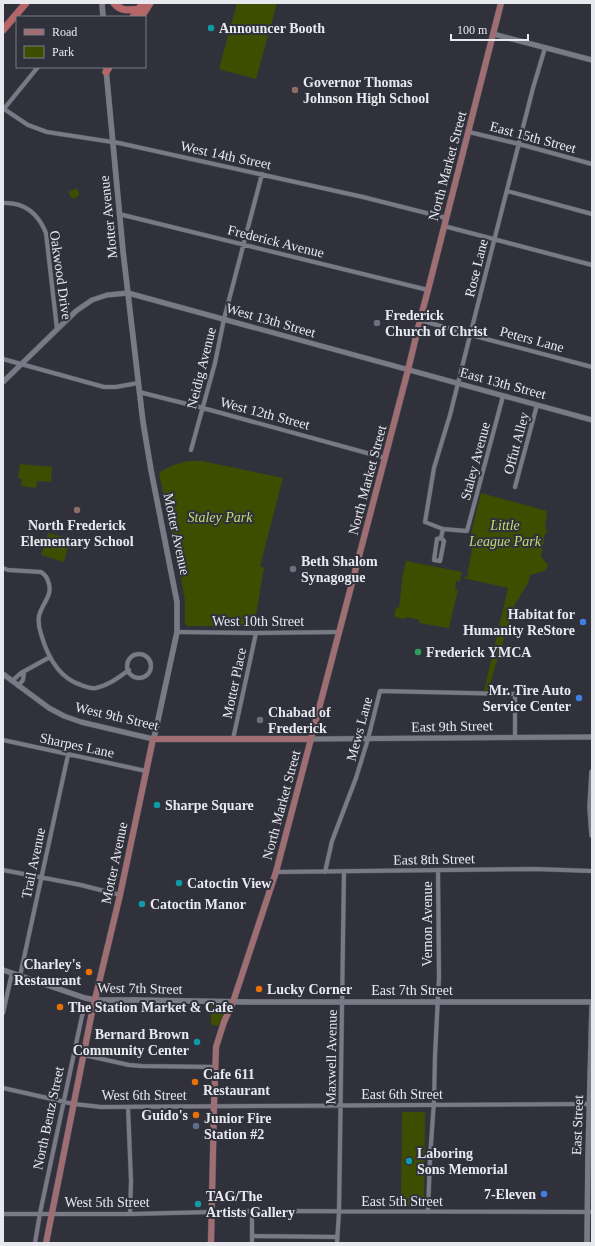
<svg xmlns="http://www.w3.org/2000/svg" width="595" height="1246" font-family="Georgia,serif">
  <rect width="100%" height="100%" fill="#31313c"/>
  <!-- green -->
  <path fill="#3e4d00" d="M237,3H277L256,79L219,69Z
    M76,188L79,192V195L76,198H71L69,193L70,190L71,191Z
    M191,461H202L283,478L260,566L264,568L254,626H187L185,624V601L182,584L159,473C169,466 179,462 191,461Z
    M20,464L52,467L51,482L37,481L36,488L21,486L22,479L18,478Z
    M481,493L547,511L545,529L548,531L545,534L541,557L548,565L545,571L530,575L528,583L514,606L488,690L484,691L508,588L463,578L468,576V571L474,538L471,533Z
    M48,533L70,539L64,562L41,555Z
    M406,561L462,572L460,581H456L455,589L458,590L449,628L419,623V620L407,617L404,619L394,617L396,607L399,608L403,573Z
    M211,1004H221C227,1011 223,1020 217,1026L212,1025L211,1023Z
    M402,1112H425L424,1207H401Z"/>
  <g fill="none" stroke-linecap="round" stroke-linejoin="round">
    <defs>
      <path id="minor" d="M4,109L28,125L47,132L119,143L363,197L446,218
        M3,110L38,67
        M469,132L519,144L592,164
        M507,191L592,214
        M3,203C24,202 38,213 46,233L57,329
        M119,214L428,290
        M444,226L592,265
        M420,320L471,335L592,367
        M3,359L104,387H116L138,383
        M139,392L203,408L385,458
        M503,396L467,531L443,529L425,522L434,468L450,415L482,288L533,88L545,48
        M191,450L215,363L224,319L262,174
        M515,487L537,405
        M441,538L444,541L440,561L434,560L437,539L441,538L443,529
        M3,568L8,570L41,572C44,574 47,577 48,581C54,595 42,603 39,616C38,622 39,628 41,634C47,655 59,678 81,685C86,687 91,689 96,688C109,685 118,678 129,670
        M177,632L256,633L340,632
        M127 666a12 12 0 1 1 24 0a12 12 0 1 1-24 0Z
        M12,681L21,673L50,657
        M18,686L23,680L24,672
        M233,739L256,633
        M3,740L146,771
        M3,870L81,885L120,895
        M276,872L535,869L592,871
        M325,872L332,841L356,778L368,739L380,691L515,694V737
        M20,976L68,755
        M3,1013L12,973
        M84,1055L129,1065L142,1066L215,1067
        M3,1088L74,1104L101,1107L589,1104
        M128,1107L131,1181L130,1214
        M252,1211V1243
        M428,1212L430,1158L434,1101L435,1056L439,977L438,870
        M3,1214H130L252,1211L592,1212
        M252,1236L337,1237
        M35,1243L40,1213L82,1016L84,1011L94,1005
        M337,1243L339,1212L344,871"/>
      <path id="tertiary" d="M493,34L592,60
        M3,382L76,311L92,300L107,295L128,293L592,420
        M3,674L49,708L64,716L81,722L153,739
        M311,739L592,737"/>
      <path id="secondary" d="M102,3L103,17
        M106,69L123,251L143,422L151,470L177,602V632L155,734L153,739
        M592,772L590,807L592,835
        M3,970L85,998L96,1000H134L248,1002H592
        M587,1243L588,1157L592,1007"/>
      <path id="primary" d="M46,1243L92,1012L120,895L153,739H311
        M211,1243L214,1106L216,1047L224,1022L233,1002L276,872L408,370L420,320L428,290L501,3"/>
      <path id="motorway" d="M114,3C121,12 130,10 140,9
        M133,17L143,3
        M141,17L150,3
        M3,30L26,3
        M106,72L109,67"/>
    </defs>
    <!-- minor casing -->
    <use href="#minor" stroke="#4f4f58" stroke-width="5"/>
    <!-- tertiary casing -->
    <use href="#tertiary" stroke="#4f4f58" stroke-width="6"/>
    <!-- secondary casing -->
    <use href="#secondary" stroke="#4f4f58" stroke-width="6"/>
    <!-- primary casing -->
    <use href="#primary" stroke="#4f4f58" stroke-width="7"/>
    <!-- motorway casing -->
    <use href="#motorway" stroke="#4f4f58" stroke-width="8"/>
    <!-- minor -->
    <use href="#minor" stroke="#7a7a86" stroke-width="4"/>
    <!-- tertiary -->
    <use href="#tertiary" stroke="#7a7a86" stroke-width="5"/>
    <!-- secondary -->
    <use href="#secondary" stroke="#7a7a86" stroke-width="5.5"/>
    <!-- primary -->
    <use href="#primary" stroke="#9e6e73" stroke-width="6"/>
    <!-- motorway -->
    <use href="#motorway" stroke="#b66667" stroke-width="7"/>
  </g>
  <!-- markers -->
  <g fill="#0f9aa8" stroke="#31313c" stroke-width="1.5">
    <circle cx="211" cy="28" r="4"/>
    <circle cx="157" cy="805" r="4"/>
    <circle cx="179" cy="883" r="4"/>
    <circle cx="142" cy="904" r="4"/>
    <circle cx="197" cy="1042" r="4"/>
    <circle cx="409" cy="1161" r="4"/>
    <circle cx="198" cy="1204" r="4"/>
  </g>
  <g fill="#8d6e63" stroke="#31313c" stroke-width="1.5">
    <circle cx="295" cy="90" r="4"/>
    <circle cx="77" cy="510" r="4"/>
  </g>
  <g fill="#6b7280" stroke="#31313c" stroke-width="1.5">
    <circle cx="377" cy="323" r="4"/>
    <circle cx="293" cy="569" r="4"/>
    <circle cx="260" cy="720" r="4"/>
  </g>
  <g fill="#3f7fe0" stroke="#31313c" stroke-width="1.5">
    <circle cx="583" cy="622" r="4"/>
    <circle cx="579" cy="698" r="4"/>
    <circle cx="544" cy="1194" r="4"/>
  </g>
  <circle fill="#2e9e5b" stroke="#31313c" stroke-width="1.5" cx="418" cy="652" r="4"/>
  <g fill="#e8710a" stroke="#31313c" stroke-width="1.5">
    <circle cx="89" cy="972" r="4"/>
    <circle cx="259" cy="989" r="4"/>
    <circle cx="60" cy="1007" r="4"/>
    <circle cx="195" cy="1082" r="4"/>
    <circle cx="196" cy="1115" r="4"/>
  </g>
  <circle fill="#5c6f8a" stroke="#31313c" stroke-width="1.5" cx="196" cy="1126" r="4"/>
  <g text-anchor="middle" stroke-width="4" stroke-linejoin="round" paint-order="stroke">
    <!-- poi labels -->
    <g font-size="14" font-weight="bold" fill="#e8e8ef" stroke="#31313c" text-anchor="start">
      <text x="219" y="33">Announcer Booth</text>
      <text x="303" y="87">Governor Thomas<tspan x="303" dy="16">Johnson High School</tspan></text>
      <text x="385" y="320">Frederick<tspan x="385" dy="16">Church of Christ</tspan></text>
      <text x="77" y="530" text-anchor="middle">North Frederick<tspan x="77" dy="16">Elementary School</tspan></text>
      <text x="301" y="566">Beth Shalom<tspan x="301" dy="16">Synagogue</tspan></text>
      <text x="575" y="619" text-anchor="end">Habitat for<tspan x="575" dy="16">Humanity ReStore</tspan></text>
      <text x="426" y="657">Frederick YMCA</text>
      <text x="571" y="695" text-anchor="end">Mr. Tire Auto<tspan x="571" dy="16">Service Center</tspan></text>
      <text x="268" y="717">Chabad of<tspan x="268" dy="16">Frederick</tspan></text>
      <text x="165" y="810">Sharpe Square</text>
      <text x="187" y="888">Catoctin View</text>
      <text x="150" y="909">Catoctin Manor</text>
      <text x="81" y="969" text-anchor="end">Charley's<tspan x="81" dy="16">Restaurant</tspan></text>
      <text x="267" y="994">Lucky Corner</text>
      <text x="68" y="1012">The Station Market &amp; Cafe</text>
      <text x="189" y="1039" text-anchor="end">Bernard Brown<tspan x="189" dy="16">Community Center</tspan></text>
      <text x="203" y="1079">Cafe 611<tspan x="203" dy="16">Restaurant</tspan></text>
      <text x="188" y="1120" text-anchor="end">Guido's</text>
      <text x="204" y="1123">Junior Fire<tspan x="204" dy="16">Station #2</tspan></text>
      <text x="417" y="1158">Laboring<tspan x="417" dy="16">Sons Memorial</tspan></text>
      <text x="536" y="1199" text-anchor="end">7-Eleven</text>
      <text x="206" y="1201">TAG/The<tspan x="206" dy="16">Artists Gallery</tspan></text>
    </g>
    <!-- street labels -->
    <g font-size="14" fill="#e8e8ef" stroke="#31313c">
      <text transform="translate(533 137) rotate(15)" y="5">East 15th Street</text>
      <text transform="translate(226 155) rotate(12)" y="5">West 14th Street</text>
      <text transform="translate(447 166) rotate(-75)" y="5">North Market Street</text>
      <text transform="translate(108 217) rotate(-96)" y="5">Motter Avenue</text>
      <text transform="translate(276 241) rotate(14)" y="5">Frederick Avenue</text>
      <text transform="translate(476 268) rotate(-76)" y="5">Rose Lane</text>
      <text transform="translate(61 275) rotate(82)" y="5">Oakwood Drive</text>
      <text transform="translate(271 320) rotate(16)" y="5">West 13th Street</text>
      <text transform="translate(532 339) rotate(15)" y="5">Peters Lane</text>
      <text transform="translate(201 368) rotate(-76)" y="5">Neidig Avenue</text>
      <text transform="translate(503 383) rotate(15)" y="5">East 13th Street</text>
      <text transform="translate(265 413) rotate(15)" y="5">West 12th Street</text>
      <text transform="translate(516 443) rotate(-75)" y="5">Offut Alley</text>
      <text transform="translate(475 461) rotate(-75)" y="5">Staley Avenue</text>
      <text transform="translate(367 480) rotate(-75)" y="5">North Market Street</text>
      <text transform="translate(177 534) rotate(78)" y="5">Motter Avenue</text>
      <text x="258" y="626">West 10th Street</text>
      <text transform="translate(234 683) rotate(-78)" y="5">Motter Place</text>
      <text transform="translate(117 716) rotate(13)" y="5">West 9th Street</text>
      <text transform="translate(452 726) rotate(-1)" y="5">East 9th Street</text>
      <text transform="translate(359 729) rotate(-75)" y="5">Mews Lane</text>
      <text transform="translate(77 745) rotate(12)" y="5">Sharpes Lane</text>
      <text transform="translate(281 805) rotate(-75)" y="5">North Market Street</text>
      <text transform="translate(434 859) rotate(-1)" y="5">East 8th Street</text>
      <text transform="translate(33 863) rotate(-78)" y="5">Trail Avenue</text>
      <text transform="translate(114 863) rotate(-78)" y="5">Motter Avenue</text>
      <text transform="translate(427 924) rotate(-90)" y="5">Vernon Avenue</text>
      <text transform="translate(140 988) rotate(1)" y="5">West 7th Street</text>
      <text x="412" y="995">East 7th Street</text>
      <text transform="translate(331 1057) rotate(-89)" y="5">Maxwell Avenue</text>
      <text x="402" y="1099">East 6th Street</text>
      <text x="144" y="1100">West 6th Street</text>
      <text transform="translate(48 1118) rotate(-78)" y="5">North Bentz Street</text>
      <text transform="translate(577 1125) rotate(-88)" y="5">East Street</text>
      <text x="402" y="1206">East 5th Street</text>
      <text x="107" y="1207">West 5th Street</text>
    </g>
    <!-- park labels -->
    <g font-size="14" font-style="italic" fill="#c1dd73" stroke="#31313c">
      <text x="220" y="522">Staley Park</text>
      <text x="505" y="530">Little<tspan x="505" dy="16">League Park</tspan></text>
    </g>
  </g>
  <!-- border -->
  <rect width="595" height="1246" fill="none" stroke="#e8e8ef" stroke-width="8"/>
  <!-- legend -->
  <rect x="16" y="16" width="130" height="52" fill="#31313c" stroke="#7a7a84"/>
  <rect x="24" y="29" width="20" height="6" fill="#9e6e73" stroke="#7a7a84"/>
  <text x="52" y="36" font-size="12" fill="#e8e8ef">Road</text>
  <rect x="24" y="46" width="20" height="12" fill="#3e4d00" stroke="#7a7a84"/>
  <text x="52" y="56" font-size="12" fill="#e8e8ef">Park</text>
  <!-- scale -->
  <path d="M451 34v6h77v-6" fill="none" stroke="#e8e8ef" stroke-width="2"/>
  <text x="457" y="34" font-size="12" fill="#e8e8ef" stroke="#31313c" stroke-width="3" paint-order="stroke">100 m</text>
</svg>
